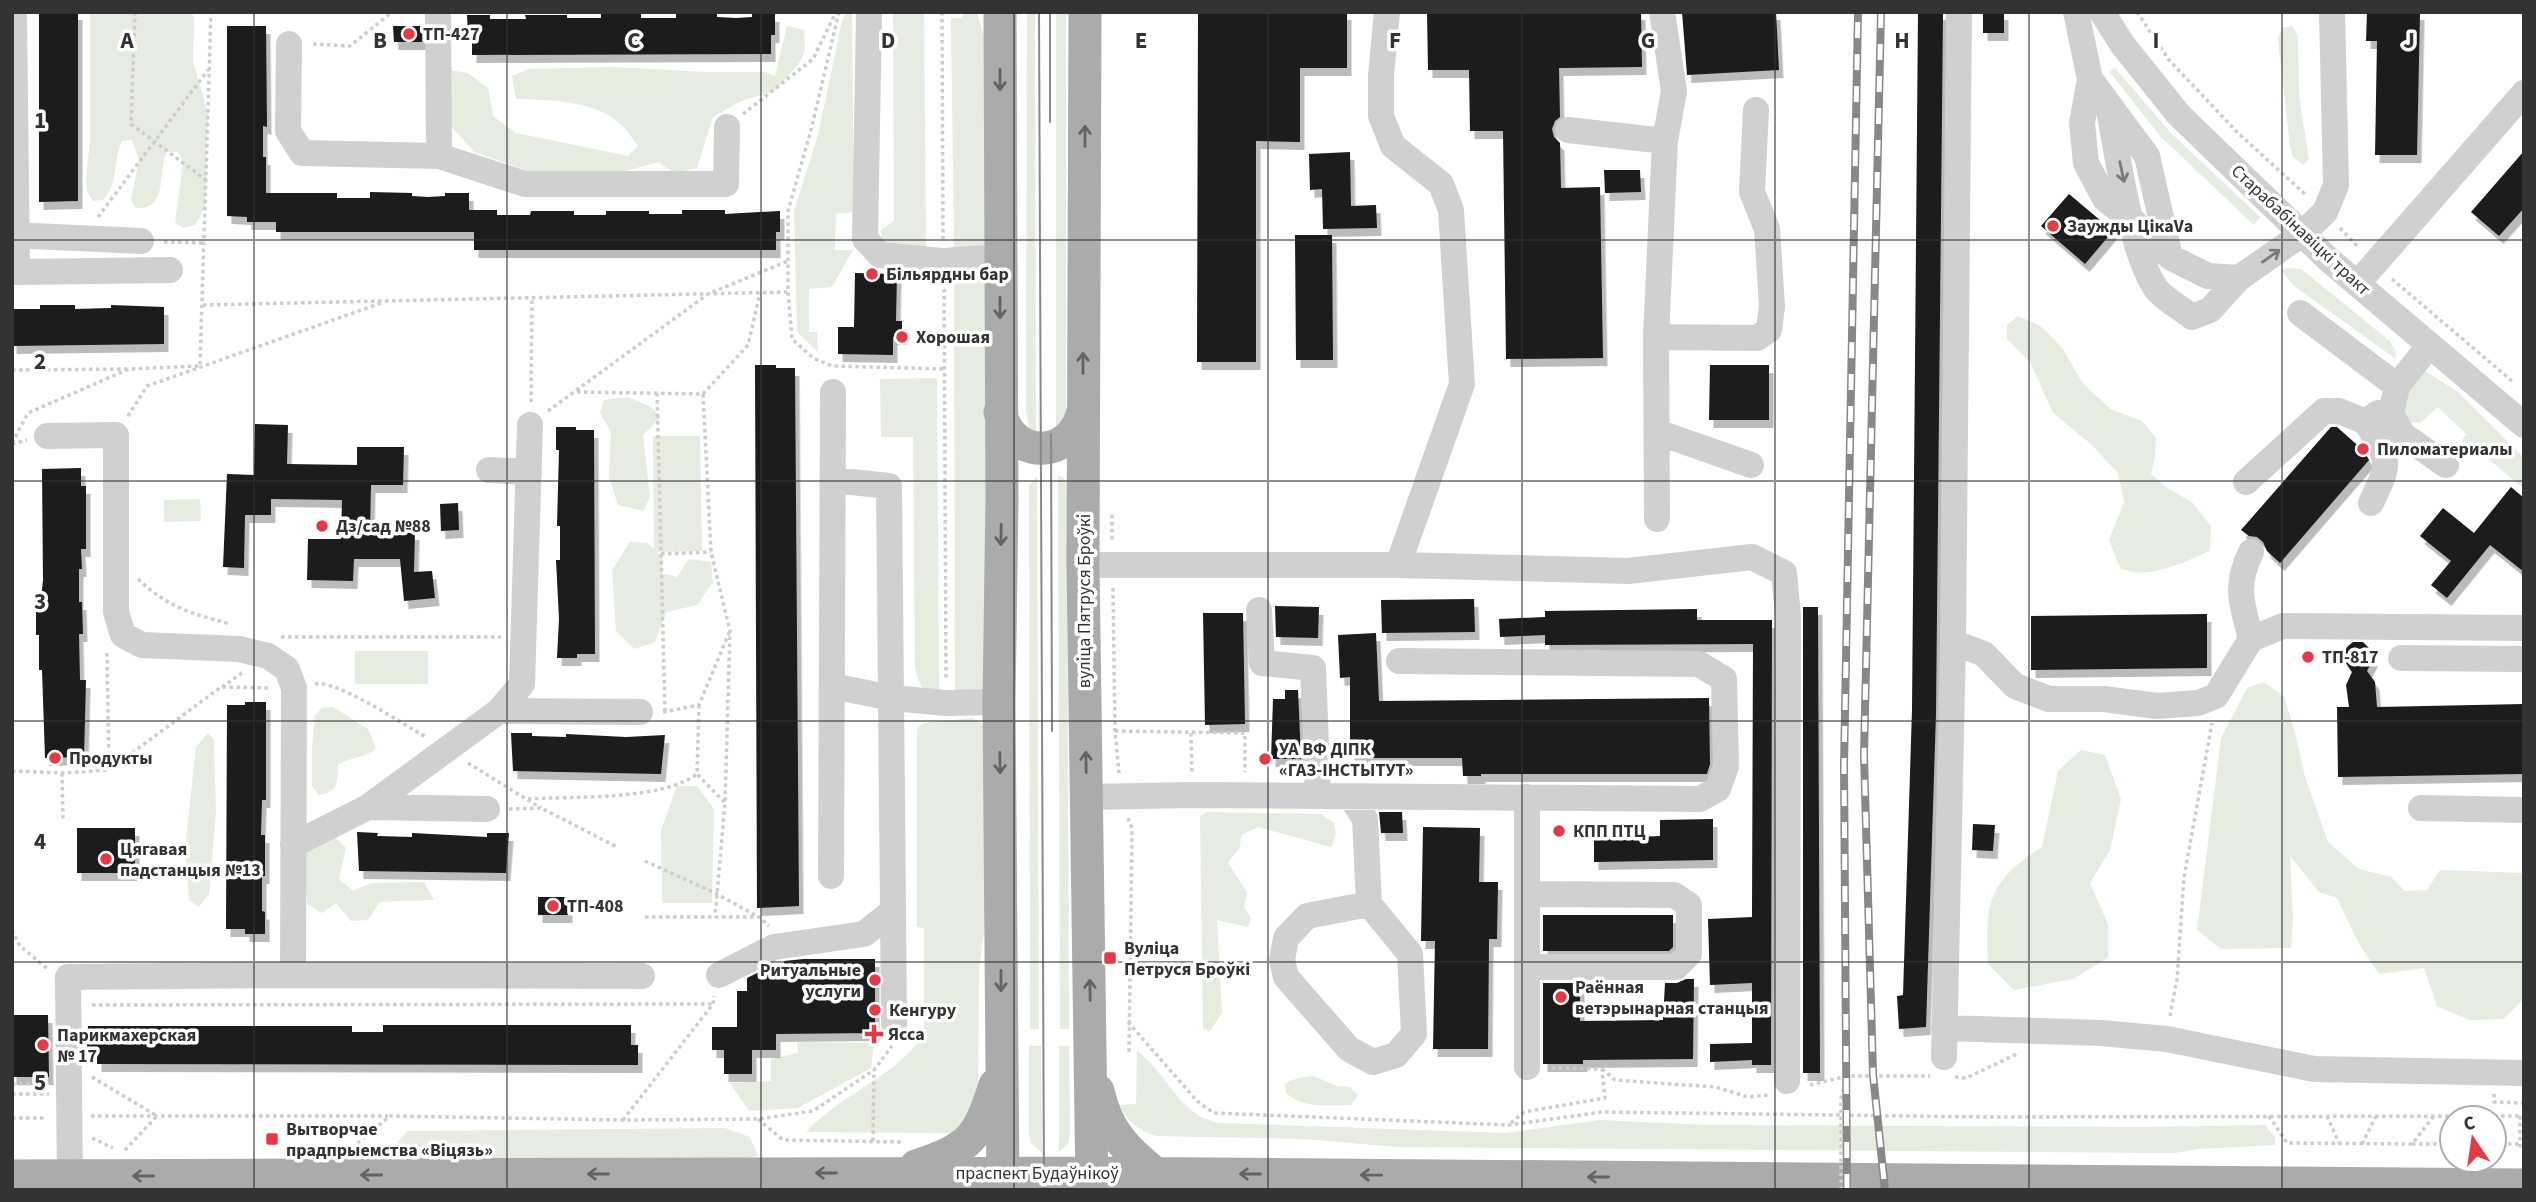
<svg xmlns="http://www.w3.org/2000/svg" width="2536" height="1202" font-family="'Source Sans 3',sans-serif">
  <defs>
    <filter id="shadow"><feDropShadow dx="4.5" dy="8" stdDeviation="0" flood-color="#0004"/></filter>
  </defs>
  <rect width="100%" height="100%" fill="#fff"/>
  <!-- green -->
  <path fill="#e6ecdf" d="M90,12H192L194,20L193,62L208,113L205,207L195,225L184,228L175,223L183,162L178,152H167C157,172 169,210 136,208L131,200L139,160L132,140L122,141C112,163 120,180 103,200L93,201L87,192L86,182L90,140Z
    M846,12H852L854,212L836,214L835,250H853L832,287L809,289V332H817L818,352L797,332L794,211L818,135L842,21Z
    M893,12H924L926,250L882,242L881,230L894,221Z
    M964,12H977L987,47L985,244L971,248H954L951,18H962Z
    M1027,12H1035L1036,438L1029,428L1026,410Z
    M1056,12H1066V427L1056,438Z
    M787,26L804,30L805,51L798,65L774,91L741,101L713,117L697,168L675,173L658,162L615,174L531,172L474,152L452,127L446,90L449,70L468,73L488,88L493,116L516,133L628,156L638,146C632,138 625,127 617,121C591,100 547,100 516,99L512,76L529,69L612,67L706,72H765L775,76Z
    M2292,26L2298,35L2299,97L2309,159L2303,165L2293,157L2290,146L2278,39L2282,28Z
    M2115,68L2171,133L2260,217L2254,225L2161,137L2109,71Z
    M2288,268L2301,269L2390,341L2395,350L2396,359L2294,286L2281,270Z
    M954,274H977L991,286L983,691L955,698Z
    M2018,316L2042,327L2063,349L2082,382L2110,409L2142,421L2156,438L2155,456L2151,474L2170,490L2192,502L2211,526L2210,551C2184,562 2147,581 2120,568L2109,540L2124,502L2118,473L2091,444L2053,413L2030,362L2007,339V325Z
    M2425,371L2458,392L2524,458V489L2473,446L2456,464V451L2466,434L2438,407L2420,423L2411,422L2403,414L2405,387Z
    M937,378L939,694C920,692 920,684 915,668L913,437H881L880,379Z
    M628,397L651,407L661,417L643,435L650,497L643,511L618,505L609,477L611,433L600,412L604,400Z
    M653,436H700L702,551L657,552L663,558L662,573L677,577L689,559L711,562L713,582L697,605L666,612L655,642L634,649L616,631L612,570L630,542L647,543L654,549Z
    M1037,476L1039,1029H1030L1029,486Z
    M1058,476L1063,477L1067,483L1069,1029H1060Z
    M200,499L201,521L164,522V500Z
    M355,651H428V684H355Z
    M2264,682L2284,697L2295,732L2305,777L2328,842L2359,869L2391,877L2405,891L2427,890L2440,870L2524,873V998L2504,1019L2469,1020L2437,1006L2424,968L2379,974L2359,944L2337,898L2319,892L2290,856L2293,918L2291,948L2221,949L2197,930L2221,738L2247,688Z
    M333,707L368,729L376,748C365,759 351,756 338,765C337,782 339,791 319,795L312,786V747L315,715L322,708Z
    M972,718L981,723L989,736L987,912L979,967L978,1105L949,1152L948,1133L806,1132C841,1094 892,1079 924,1035V928L917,927V735L918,727L925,723Z
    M208,733L214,740L216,811L209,894L199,907L189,900L185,848L196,747Z
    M2081,750L2105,755L2121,799L2110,850L2090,883L2108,924V958L2073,979L2014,990L1988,964C1985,902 1988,882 2042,847L2058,771Z
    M677,786H697L714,809L712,903H662L661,830Z
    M1207,812L1321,814L1334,823L1336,834L1331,847L1258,827L1241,835L1240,848L1228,862L1247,893L1244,907L1251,918L1248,927L1217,920L1222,1013L1210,1031L1203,1029L1200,816Z
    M330,832L346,848L339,879L353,891L371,883L424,882L434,900L380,902L368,920L351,921L336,903L322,913L307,904L303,850Z
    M797,1042L874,1043L871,1068L798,1108L749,1111L730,1083L771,1081V1059L798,1053Z
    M1029,1046H1041L1042,1153L1031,1143L1029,1133Z
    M1059,1046H1069L1070,1131L1068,1144L1059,1152Z
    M1137,1051C1161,1068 1173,1099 1198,1115C1204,1119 1212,1121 1219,1123L1506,1133L1600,1120L1707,1125L2143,1127L2265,1125L2275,1137V1145L2199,1149L2175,1153L1397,1147L1305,1139L1157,1136C1140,1131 1126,1122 1120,1105L1136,1104Z
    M1313,1076L1337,1086L1350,1087L1358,1095L1351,1105C1329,1105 1303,1109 1286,1093L1285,1083L1298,1078Z
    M725,1128L750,1137L758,1156L703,1166L409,1158L387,1155L407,1131Z"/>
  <!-- building -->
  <path fill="#1a1a1a" filter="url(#shadow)" d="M39,12H78V201L39,202Z
    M1198,12H1347V68H1300V142L1256,141V362H1197Z
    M1427,12H1641L1642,67L1559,68L1560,117L1555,121L1552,129L1554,137L1560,143L1561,188L1600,187L1603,358L1506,359L1503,131H1470L1469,70H1428Z
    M1682,12H1776L1779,70L1687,75Z
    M1918,12H1943L1936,713L1926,1027L1899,1029L1897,996L1903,995L1912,710Z
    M1983,12H2004V33H1983Z
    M2367,12H2420L2417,155H2375L2377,41H2366Z
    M752,13L775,14V35H771V54L472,55V37H468L467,15H490V19H526L525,15H567V18H601V14H641V18H676V14H717V17L736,18L752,17Z
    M227,26H266L267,127L263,126V157H266V193H337V198H370V192L412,193V196L428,197L445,196V193H469V210H497V215H530L531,211H574V215H606V211H649V214H682V210H725V214L780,211V232H776V250H474V232H276V222H247V217L227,216Z
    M393,26H422V42H394Z
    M2524,151V208L2499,236L2471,212Z
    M1350,152L1351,206L1376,205L1377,228L1323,229L1322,189L1310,190L1309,154Z
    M1604,170H1640L1641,192L1605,193Z
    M2069,194L2113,231L2085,264L2041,226Z
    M1295,235H1332L1333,360H1296Z
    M855,273L897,274L896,321H902V337H893V355L838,354V327H854Z
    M40,305H75V309L111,308V305L164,307V344L12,346V309H40Z
    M755,365H776V368H795L799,906L779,907L757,908Z
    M1710,365H1769V420H1709Z
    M255,424L288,425L287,464L357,465V447H404L403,485H371L370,532H415L414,572L432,571L435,598L404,601L400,559H354L353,581L307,580L308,539H341L342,500L271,499V515H245L244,568L223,567L227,474L254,475Z
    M556,427H576V430H594L595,654H577V658H557L559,619L556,560H560V526H557L559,450H556Z
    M2331,427H2337L2364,451L2369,460L2280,563L2267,551L2263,542L2257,537L2249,536L2241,530Z
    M81,468V486H86V549H81L82,569H79V602H82L83,634H79L80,680H86L84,757L45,758L42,670H39V635H36V600L41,599L43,580L42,469Z
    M2511,487L2524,498V572L2490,545L2447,598L2431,585L2451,561L2420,536L2443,508L2474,533Z
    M458,503L459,530L441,531L440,504Z
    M1474,599L1475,632L1382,633L1381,600Z
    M1275,606L1319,607L1318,638L1276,637Z
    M1803,607H1818L1820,1073H1803Z
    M1697,609V620H1772L1771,1065H1752V1060L1710,1062V1044L1752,1043V983L1710,985L1708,919L1752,917L1753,644L1545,645V635L1500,637L1499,619L1545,617V611Z
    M1203,613H1243L1245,724L1205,725Z
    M2207,614V668L2031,670V616Z
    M1376,633L1379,701L1709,698L1710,764L1707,774H1481V776H1463L1462,758H1350V677L1340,678L1338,635Z
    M2353,642H2363L2372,651L2373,659L2367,671L2375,682L2377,707L2524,704V774L2338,777L2337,707H2349L2346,685L2352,672L2342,657L2347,647Z
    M1285,690H1298L1301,759H1271L1273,699H1285Z
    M245,702H266V800H262L261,835H265V876H262V911L265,912V934H245V929H226L227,705H245Z
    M511,733H532V736L566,737V734L626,737L665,735L661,774L513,771Z
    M1379,812H1402L1403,833H1381Z
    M1713,819V860L1594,862V839L1660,836V820Z
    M1973,824L1995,825L1993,851L1972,850Z
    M1423,827L1480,828L1479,882H1498L1497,939H1489L1488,1049H1433L1435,941H1421Z
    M77,828H135V873H77Z
    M357,832L378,833L377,836L412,837V833L487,837V833H509L506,873L359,871Z
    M538,897H568V915H538Z
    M1543,915H1673V947L1669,951H1543Z
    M804,959H875V1033L776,1034V1050H752V1074H724V1050H712V1027H737V991H747V978L761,971H785L784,961Z
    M1686,979H1694L1693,1059L1583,1060V1064H1543V983H1580V1021L1663,1020L1665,983H1677Z
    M12,1015H48L49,1077H12Z
    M383,1025H631V1045H638V1065L97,1064V1051L87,1050L88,1026H352V1032H383Z"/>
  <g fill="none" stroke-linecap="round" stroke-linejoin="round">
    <!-- path -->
    <path stroke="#cdcdcd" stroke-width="3.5" stroke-dasharray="3.5 3.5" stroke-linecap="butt" d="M135,12L131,124L206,180
      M839,12L811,130L788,211V292L792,339L813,358L832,366L945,369
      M942,12L943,239
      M2137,12L2169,60L2237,132L2307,196
      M313,44L350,46L392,12
      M743,114L813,59L836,12
      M98,217L208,70
      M2340,228L2359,248
      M164,242L204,243
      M2392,279L2512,381
      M944,282L946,680
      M203,305L788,292
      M12,370L127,369
      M577,392L703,394L748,345L760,293
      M657,393L665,712
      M703,394L711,552L730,631L725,803L715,917
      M531,402L532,298
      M548,411L708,294L788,261
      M128,416L147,386L384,302
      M12,443L28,413L129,369L200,366L211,12
      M12,444L27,440
      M1112,515V542
      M661,554L711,552
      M138,579C169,608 190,613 230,624
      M1113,588L1115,731L1119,773
      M281,637H501
      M107,653L109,770
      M315,684C336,679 404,725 426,737
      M222,687L242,673
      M699,705L697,774L725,803
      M663,712L699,705L729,633
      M1115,731L1245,733V772
      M1191,733L1192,773
      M468,763L541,808
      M12,771L62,773L109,770L221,687L269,688
      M62,773L63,820
      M528,799C573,796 661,801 697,774
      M509,809L541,808L617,847
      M1128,818L1132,828L1129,1055
      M645,861L715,893L757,916
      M645,917H759L769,926
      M12,930L20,946L49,970
      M92,1005L713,1004
      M2170,1016L2177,979L2184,877L2212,723
      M1128,1022L1197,1101L1214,1113L1509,1125L1602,1112L1987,1117L2524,1116
      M1602,1069L1615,1080L1716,1087L1748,1097L1769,1095
      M92,1077L157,1116L125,1150
      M1955,1077L1966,1078L2019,1053
      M12,1084H48
      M1810,1085L1847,1076
      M12,1094H49
      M2494,1094V1102L2524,1103
      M1841,1099L1847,1076H1930
      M91,1116H388
      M2269,1116L2287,1143L2412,1144L2434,1116
      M2327,1116L2339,1143
      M2520,1116V1151
      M12,1118H46
      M758,1119L783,1140L902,1142
      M623,1120L713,1004L714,996
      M1511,1123L1524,1112L1605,1098L1602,1069L1550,1068
      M92,1138L113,1148
      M873,1141L874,1070
      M2362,1144L2376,1116
      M2412,1144H2452
      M2494,1144H2520
      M352,1148L390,1116L623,1120L758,1119L813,1111L874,1070L892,1046"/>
    <!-- minor -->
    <path stroke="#d0d0d0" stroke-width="26" d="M14,12L17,272L170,270
      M438,12L439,156
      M869,12L865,239L880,255L943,261L999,257
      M1387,12L1381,75V116L1393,146L1441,184L1451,210L1462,384L1398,565
      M2076,12L2090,79L2147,156L2170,257
      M2102,12L2122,44L2179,115L2328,259L2524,425
      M289,44L288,131L302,153L439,156L525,184H726L727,127
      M2090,79L2082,123L2086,163L2105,199L2132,220L2170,257L2208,276L2239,278
      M2108,105C2117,150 2131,258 2158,291C2167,301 2182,309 2192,317L2210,310L2239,278L2302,234L2325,212L2336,185L2332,12
      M1568,130L1665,141
      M12,235L141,241
      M2357,284L2524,93
      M2300,313L2397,386
      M1656,337L1757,338L1769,330L1772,306L1767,229L1752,192L1756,110
      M2429,346L2397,386L2391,414L2403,435L2446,465
      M2366,422C2390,462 2391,461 2371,503
      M1657,432L1751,465
      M47,436L116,435V612L123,635L142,645L239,649L268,656L287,669L294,688L293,975L68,977L70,1190
      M489,470L529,472
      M2246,482L2324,411H2339L2366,422L2378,413L2391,414
      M1657,519L1656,337L1665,141L1674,91L1662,12
      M2251,552C2234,587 2242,603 2251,639
      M1083,565H1398L1628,571L1752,557L1784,573L1788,616L1787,1081
      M1259,610L1262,663L1313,668L1318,796
      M1953,642L1984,654L2015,686L2049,699H2104L2157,706L2198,703L2216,696L2251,639L2283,626L2524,628
      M2401,658L2524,659
      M832,686L892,698L946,703L999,702
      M499,711L640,712
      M1350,796L1365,819L1369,904L1307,916L1286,938L1282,960L1286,977L1349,1049L1373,1062L1396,1055L1414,1034L1410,954L1369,904
      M1086,797L1193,795L1700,799L1718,789L1726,766L1724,679L1699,664L1399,661
      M1527,797V1067
      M368,807L487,809
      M2421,808L2524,810
      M293,845L368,807L499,711L522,684L530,425
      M831,876L833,392
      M1527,894L1674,895L1689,905V954L1676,967H1527
      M893,911L894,1024
      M293,975L642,976
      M719,975L774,947L864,934L893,911L889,486L833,480
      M1944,1028L2101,1033L2167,1039L2314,1069L2524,1073
      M1944,1057L1953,642L1959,12"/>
    <!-- major -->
    <path stroke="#ababab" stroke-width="33" d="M1000,12L1002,500L999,702L1003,1190
      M1085,12L1083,565L1092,1190
      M1000,412C1012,461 1072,460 1083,411
      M1098,1091C1107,1131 1125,1149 1156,1174
      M916,1166C970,1148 978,1139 995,1085
      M12,1176L1092,1173L2524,1185"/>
    <!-- tram -->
    <path stroke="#888" stroke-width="2" d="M1039,12L1044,1190
      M1050,122V12
      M1051,434L1052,731"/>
    <defs>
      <path id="rail" d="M1881,12L1864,755L1873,1074L1885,1190
        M1847,1190L1844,766L1858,12"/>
    </defs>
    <!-- rail casing -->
    <use href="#rail" stroke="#888" stroke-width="8"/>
    <!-- rail -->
    <use href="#rail" stroke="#fff" stroke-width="5" stroke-dasharray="16" stroke-linecap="butt"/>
    <!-- path-bridge -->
    <path stroke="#cdcdcd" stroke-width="3.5" stroke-dasharray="3.5 3.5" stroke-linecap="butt" d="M1841,1190V1099"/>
  </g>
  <!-- one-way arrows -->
  <defs><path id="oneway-shaft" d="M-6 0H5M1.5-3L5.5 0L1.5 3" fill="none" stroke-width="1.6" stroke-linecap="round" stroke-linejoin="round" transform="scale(1.75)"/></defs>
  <g stroke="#636363">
    <use href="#oneway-shaft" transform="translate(1000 80) rotate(90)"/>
    <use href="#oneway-shaft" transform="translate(1085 136) rotate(-90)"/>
    <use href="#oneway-shaft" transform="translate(1000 308) rotate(90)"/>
    <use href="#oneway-shaft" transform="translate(1083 363) rotate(-90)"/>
    <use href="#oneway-shaft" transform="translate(1001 535) rotate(91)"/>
    <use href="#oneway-shaft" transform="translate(1086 762) rotate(-91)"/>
    <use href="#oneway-shaft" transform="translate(1000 763) rotate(89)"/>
    <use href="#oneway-shaft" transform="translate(1001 981) rotate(90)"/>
    <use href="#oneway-shaft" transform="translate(1090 990) rotate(-91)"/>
    <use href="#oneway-shaft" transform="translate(826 1173) rotate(180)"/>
    <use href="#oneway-shaft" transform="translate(598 1174) rotate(180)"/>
    <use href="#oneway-shaft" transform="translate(1250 1174) rotate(-180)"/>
    <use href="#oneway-shaft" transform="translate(371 1175) rotate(180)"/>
    <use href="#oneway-shaft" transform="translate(1371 1175) rotate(-179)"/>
    <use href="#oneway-shaft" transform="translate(143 1176) rotate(180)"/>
    <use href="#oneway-shaft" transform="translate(1598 1177) rotate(-180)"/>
  </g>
  <g stroke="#7a7a7a">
    <use href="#oneway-shaft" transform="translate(2122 172) rotate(78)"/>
    <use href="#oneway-shaft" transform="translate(2271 256) rotate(-35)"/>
  </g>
  <!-- grid -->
  <path fill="none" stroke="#333" stroke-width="2" stroke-opacity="0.55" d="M254,12V1190M507,12V1190M761,12V1190M1014,12V1190M1268,12V1190M1522,12V1190M1775,12V1190M2029,12V1190M2282,12V1190M12,240H2524M12,481H2524M12,721H2524M12,962H2524"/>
  <!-- markers -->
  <g fill="#e63946" stroke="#fff" stroke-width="2.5">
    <circle cx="409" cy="34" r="7"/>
    <circle cx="2053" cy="226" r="7"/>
    <circle cx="872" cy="274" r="7"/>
    <circle cx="902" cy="337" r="7"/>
    <circle cx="2363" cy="449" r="7"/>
    <circle cx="322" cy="526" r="7"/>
    <circle cx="2308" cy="657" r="7"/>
    <circle cx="55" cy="758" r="7"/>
    <circle cx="1265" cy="759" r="7"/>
    <circle cx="1559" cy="831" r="7"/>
    <circle cx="106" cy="859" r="7"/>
    <circle cx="553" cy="906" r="7"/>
    <rect x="1103" y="951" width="14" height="14" rx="3.5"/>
    <circle cx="875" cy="980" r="7"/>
    <circle cx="1561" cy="997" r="7"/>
    <circle cx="875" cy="1010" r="7"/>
    <path d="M870.5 1023.5h7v7h7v7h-7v7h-7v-7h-7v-7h7z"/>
    <circle cx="43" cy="1045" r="7"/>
    <rect x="265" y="1132" width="14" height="14" rx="3.5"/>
  </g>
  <g text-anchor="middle" stroke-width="7" stroke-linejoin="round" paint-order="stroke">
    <!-- poi labels -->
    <g font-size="18" font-weight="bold" fill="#333" stroke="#fff" text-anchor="start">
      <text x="423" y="40">ТП-427</text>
      <text x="2067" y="232">Заужды ЦікаVа</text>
      <text x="886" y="280">Більярдны бар</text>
      <text x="916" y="343">Хорошая</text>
      <text x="2377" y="455">Пиломатериалы</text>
      <text x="336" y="532">Дз/сад №88</text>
      <text x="2322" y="663">ТП-817</text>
      <text x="1279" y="755">УА ВФ ДІПК<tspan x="1279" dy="21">«ГАЗ-ІНСТЫТУТ»</tspan></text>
      <text x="69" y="764">Продукты</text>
      <text x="1573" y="837">КПП ПТЦ</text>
      <text x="120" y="855">Цягавая<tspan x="120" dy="21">падстанцыя №13</tspan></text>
      <text x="567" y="912">ТП-408</text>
      <text x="1124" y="954">Вуліца<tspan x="1124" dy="21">Петруся Броўкі</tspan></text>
      <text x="861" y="976" text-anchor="end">Ритуальные<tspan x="861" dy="21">услуги</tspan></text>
      <text x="1575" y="993">Раённая<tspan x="1575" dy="21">ветэрынарная станцыя</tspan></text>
      <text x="889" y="1016">Кенгуру</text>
      <text x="888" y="1040">Ясса</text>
      <text x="57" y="1041">Парикмахерская<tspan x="57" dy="21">№ 17</tspan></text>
      <text x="286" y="1135">Вытворчае<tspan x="286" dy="21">прадпрыемства «Віцязь»</tspan></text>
    </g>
    <!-- street labels -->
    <g font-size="18" fill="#333" stroke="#fff">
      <text transform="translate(2301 230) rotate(43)" y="6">Старабабінавіцкі тракт</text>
      <text transform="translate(1084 601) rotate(-90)" y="6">вуліца Пятруся Броўкі</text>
      <text x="1037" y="1179">праспект Будаўнікоў</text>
    </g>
  </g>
  <g font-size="23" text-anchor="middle" font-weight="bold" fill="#333" stroke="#fff" stroke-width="7" stroke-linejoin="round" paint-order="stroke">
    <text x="127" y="48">A</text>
    <text x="380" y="48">B</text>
    <text x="634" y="48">C</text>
    <text x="888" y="48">D</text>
    <text x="1141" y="48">E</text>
    <text x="1395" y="48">F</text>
    <text x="1648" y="48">G</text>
    <text x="1902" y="48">H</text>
    <text x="2156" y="48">I</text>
    <text x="2409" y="48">J</text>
    <text x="40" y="128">1</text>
    <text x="40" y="369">2</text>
    <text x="40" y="609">3</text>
    <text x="40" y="849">4</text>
    <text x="40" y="1090">5</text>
  </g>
  <!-- border -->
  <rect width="2536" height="1202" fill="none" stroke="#333333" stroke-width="28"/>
  <!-- north arrow -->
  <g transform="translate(2473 1139) rotate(347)"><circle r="33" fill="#ffffff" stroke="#adadad" stroke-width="2"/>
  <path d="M0-5L12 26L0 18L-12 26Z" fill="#e63946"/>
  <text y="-10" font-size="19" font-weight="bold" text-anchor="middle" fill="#333333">С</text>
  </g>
</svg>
